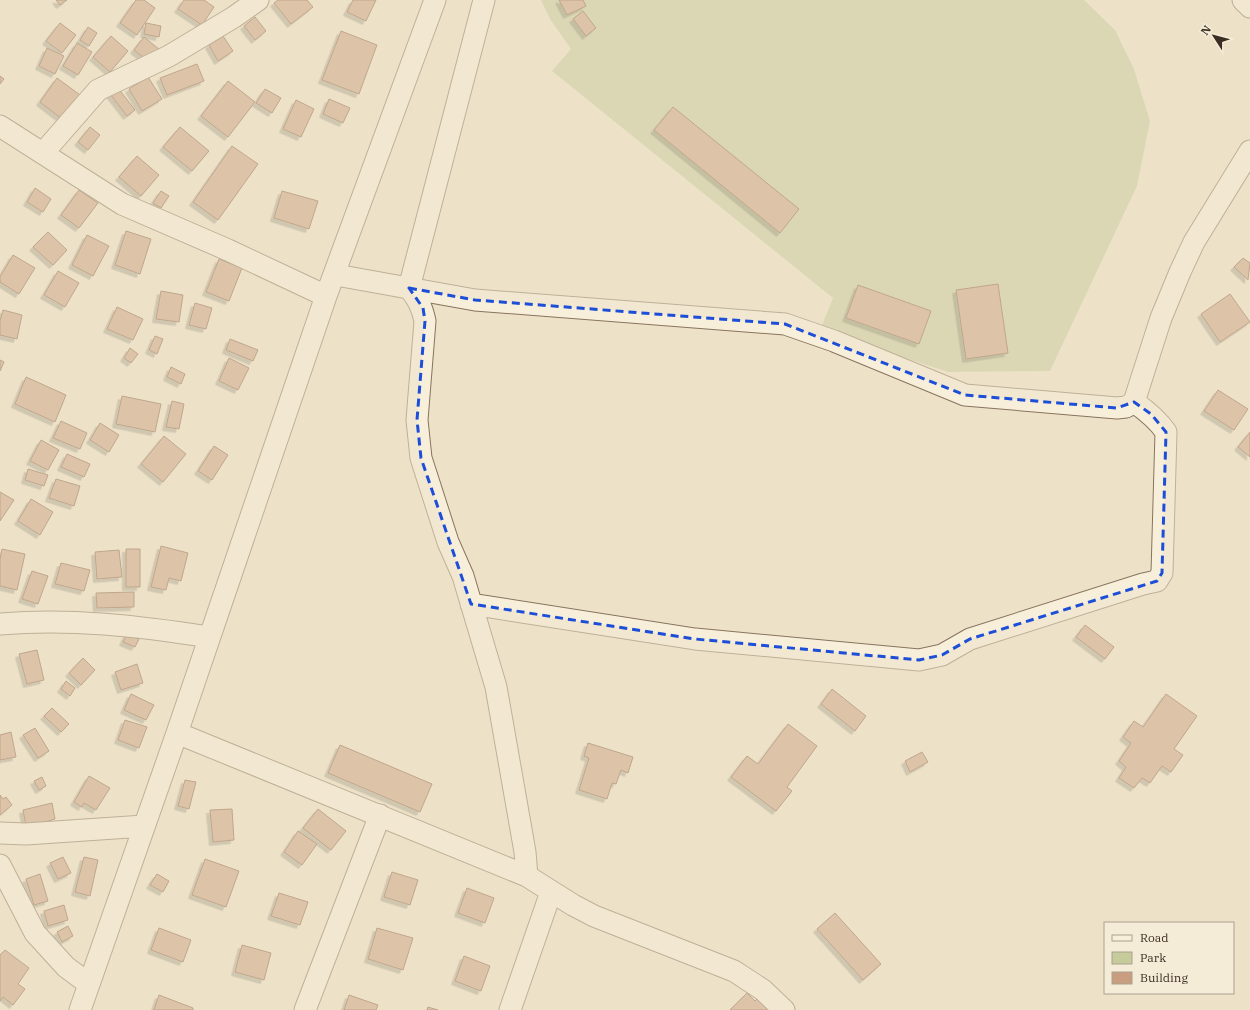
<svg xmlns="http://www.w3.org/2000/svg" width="1250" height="1010" font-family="'IBM Plex Serif',serif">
  <defs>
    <filter id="shadow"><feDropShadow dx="-3.5" dy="3.5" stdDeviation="0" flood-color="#0004"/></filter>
  </defs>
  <rect width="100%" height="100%" fill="#ede2c8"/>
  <!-- green -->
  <path fill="#c6cb9c" d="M541,0H1084L1115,30L1134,69L1150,121L1137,186L1050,371L948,372L820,330L833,298L552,71L571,49L550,19Z"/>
  <!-- building -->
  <path fill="#c99e80" stroke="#875f44" filter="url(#shadow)" d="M56,0H67L60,5Z
    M136,0H144L155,8L137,35L120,23Z
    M184,0H204L214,7L202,25L178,9Z
    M278,0H307L313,7L291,24L274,3Z
    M353,0H376L366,21L347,12Z
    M559,0H583L586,6L567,15Z
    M583,11L596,28L586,36L573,19Z
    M255,17L266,31L255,40L244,26Z
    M60,23L76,35L62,53L46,41Z
    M146,23L161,26L159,37L144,34Z
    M88,27L97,33L89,46L80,40Z
    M341,31L377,45L359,94L322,80Z
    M111,36L128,51L110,72L93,57Z
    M223,36L233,51L218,61L209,45Z
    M144,37L160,50L149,62L134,50Z
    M77,43L92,52L78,75L63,66Z
    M47,48L64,56L55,74L39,66Z
    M197,64L204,81L167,95L160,78Z
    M0,76L4,79L0,84Z
    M148,77L162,99L142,111L129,89Z
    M57,78L80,95L62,119L40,102Z
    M228,81L255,102L228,137L201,116Z
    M118,88L135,110L127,116L110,94Z
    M265,89L281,98L272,113L256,103Z
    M329,99L350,108L343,123L323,114Z
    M296,100L314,109L301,137L283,129Z
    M673,107L799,209L780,233L654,130Z
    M90,127L100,135L88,150L78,142Z
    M180,127L209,151L192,171L163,147Z
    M232,146L258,164L218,220L193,202Z
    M137,156L159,175L141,196L119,177Z
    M35,188L51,199L43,212L27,202Z
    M79,190L98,203L79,228L61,215Z
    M161,191L169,196L161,208L153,203Z
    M282,191L318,201L309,229L274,218Z
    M126,231L151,239L140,274L115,265Z
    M48,232L67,250L53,265L33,247Z
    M87,235L109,246L93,276L72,265Z
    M13,255L35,268L19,294L0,282V277Z
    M1243,258L1250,263L1248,280L1234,267Z
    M219,259L242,268L229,301L206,292Z
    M58,271L79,283L65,307L44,295Z
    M998,284L1008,353L966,359L956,290Z
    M858,285L931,311L919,344L846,318Z
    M161,291L183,295L179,322L156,319Z
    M1230,294L1250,322L1220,342L1201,314Z
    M195,303L212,308L206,329L189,325Z
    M117,307L143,319L133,340L107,329Z
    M3,310L22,315L17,339L0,335V321Z
    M155,336L163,339L157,354L149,350Z
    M230,339L258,350L253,361L226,350Z
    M130,348L138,354L131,363L124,358Z
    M229,358L249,368L238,390L219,381Z
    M0,360L4,362L0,371Z
    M171,367L185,374L181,384L167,377Z
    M26,377L66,395L55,422L15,404Z
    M1218,390L1248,409L1234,430L1204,411Z
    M122,396L161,404L155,432L116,424Z
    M172,401L184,404L179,429L166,427Z
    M61,421L87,433L80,449L53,438Z
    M100,423L119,435L109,452L90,440Z
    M1250,432V457L1238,447Z
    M164,436L186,454L163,482L141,464Z
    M41,440L59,450L48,470L30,461Z
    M214,446L228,455L212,480L198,471Z
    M67,454L90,464L84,477L61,467Z
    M28,469L48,475L44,486L25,480Z
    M56,479L80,486L74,506L49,498Z
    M0,492L14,500L0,521Z
    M31,499L53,512L40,535L18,521Z
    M161,546L188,553L181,581L169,578L166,590L151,587Z
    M2,549L25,554L17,590L0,586V559Z
    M126,549H140V587H126Z
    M119,550L122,577L97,579L95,552Z
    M61,563L90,570L84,591L55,584Z
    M32,571L48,576L38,604L22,599Z
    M134,592V607L97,608L96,593Z
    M1085,625L1114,647L1105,659L1076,637Z
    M127,634L139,639L135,647L123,642Z
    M37,650L44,680L27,684L19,654Z
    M83,658L95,670L81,685L69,673Z
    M137,664L143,683L121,690L115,672Z
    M66,681L75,688L70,696L61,689Z
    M832,689L866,716L855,731L821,704Z
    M131,694L154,705L146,720L124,710Z
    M1166,694L1197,716L1174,749L1183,755L1171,772L1162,766L1150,783L1142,778L1134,788L1119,778L1126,767L1119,761L1131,743L1123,737L1134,721L1143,727Z
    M52,708L69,724L61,732L44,716Z
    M125,720L147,727L139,748L118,740Z
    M788,724L817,746L787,787L792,791L776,811L731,777L747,756L758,764Z
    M35,728L49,751L38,758L23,735Z
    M11,732L16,757L0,760V735Z
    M588,743L633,757L628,773L621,770L616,784L612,783L607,799L579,790L589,758L584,756Z
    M340,745L432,784L420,812L328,773Z
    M922,752L928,762L910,772L905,761Z
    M89,776L110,788L96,810L84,803L82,807L74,802Z
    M42,777L46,786L39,790L34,781Z
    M185,780L196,782L189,809L178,806Z
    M0,795L3,799L6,797L12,805L0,815Z
    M52,803L55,819L45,822L46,826H26L23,810Z
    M232,809L234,840L213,842L210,810Z
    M318,809L346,831L331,850L303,828Z
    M298,831L317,844L302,865L284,852Z
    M63,857L71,873L58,879L50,863Z
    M84,857L98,860L90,896L75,892Z
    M205,859L239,871L226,907L192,895Z
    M392,872L418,880L410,905L384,897Z
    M40,874L48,901L34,905L26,879Z
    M157,874L169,881L163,892L150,885Z
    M467,888L494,898L485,923L458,913Z
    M279,893L308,902L300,925L271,916Z
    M64,905L68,920L48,926L44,911Z
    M835,913L881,964L863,980L817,929Z
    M68,926L73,936L62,942L57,932Z
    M159,928L191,940L183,962L151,950Z
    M377,928L413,938L403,970L368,959Z
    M242,945L271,953L264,980L235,972Z
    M5,950L29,968L18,984L25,989L13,1005L3,997L0,1001V955Z
    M464,956L490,966L481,991L455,981Z
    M747,993L755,1001L762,994L770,1010H730Z
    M159,995L193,1008V1010H154Z
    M349,995L378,1005L376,1010H344Z
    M428,1007L438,1010H427Z"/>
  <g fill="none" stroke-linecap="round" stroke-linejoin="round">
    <defs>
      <path id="street" d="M484,0L409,288C418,299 422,307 425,321L417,420L421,458L448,542L463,576L496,687L525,852L527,876
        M1243,0L1250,7
        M0,126L122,204L228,250L326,296
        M43,153L98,90L169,56L234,17L258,0
        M336,275L475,300L785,324L834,341L965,395L1117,408L1126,407L1134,402L1161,318L1180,272L1194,242L1250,151
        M471,604L695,639L919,660L942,655L970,639L1143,584L1157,581L1162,573L1166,432C1157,419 1147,411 1134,402
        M0,624C70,618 139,626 209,637
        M177,733L527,876L573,905L594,916L734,971L763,990L784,1010
        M0,833L26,834L144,826
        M0,865L35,933L66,967L89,984
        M80,1010L177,733L326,296L435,0
        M305,1010L380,815
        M510,1010L551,892"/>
    </defs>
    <!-- street casing -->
    <use href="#street" stroke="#88745e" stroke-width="23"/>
    <!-- street -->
    <use href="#street" stroke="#f8efdb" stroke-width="21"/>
  </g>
  <!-- marked area -->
  <path d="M0 0H1250V1010H0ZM409,288L475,300L785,324L965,395L1117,408L1134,402L1151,414L1166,432L1162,573L1157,581L970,639L942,655L919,660L695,639L471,604L421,458L417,420L425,321L423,308Z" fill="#ede2c8" fill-opacity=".55" fill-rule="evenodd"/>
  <path fill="none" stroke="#1d4ed8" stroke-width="3" stroke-dasharray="8 5" stroke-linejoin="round" d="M409,288L475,300L785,324L965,395L1117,408L1134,402L1151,414L1166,432L1162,573L1157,581L970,639L942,655L919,660L695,639L471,604L421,458L417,420L425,321L423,308Z"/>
  <!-- legend -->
  <rect x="1104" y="922" width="130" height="72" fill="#f5ecd8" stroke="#aaa08f"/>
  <rect x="1112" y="935" width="20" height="6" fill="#f8efdb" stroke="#aaa08f"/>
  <text x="1140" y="942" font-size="12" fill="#3a2d21">Road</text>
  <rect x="1112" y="952" width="20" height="12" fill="#c6cb9c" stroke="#aaa08f"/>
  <text x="1140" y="962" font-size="12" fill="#3a2d21">Park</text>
  <rect x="1112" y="972" width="20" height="12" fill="#c99e80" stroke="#aaa08f"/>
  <text x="1140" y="982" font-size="12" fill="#3a2d21">Building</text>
  <!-- north arrow -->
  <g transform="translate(1214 36) rotate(306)" stroke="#f5ecd8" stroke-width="3" paint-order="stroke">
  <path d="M0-3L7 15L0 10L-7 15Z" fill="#3a2d21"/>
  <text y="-6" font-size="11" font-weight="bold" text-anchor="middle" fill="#3a2d21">N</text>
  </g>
</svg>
